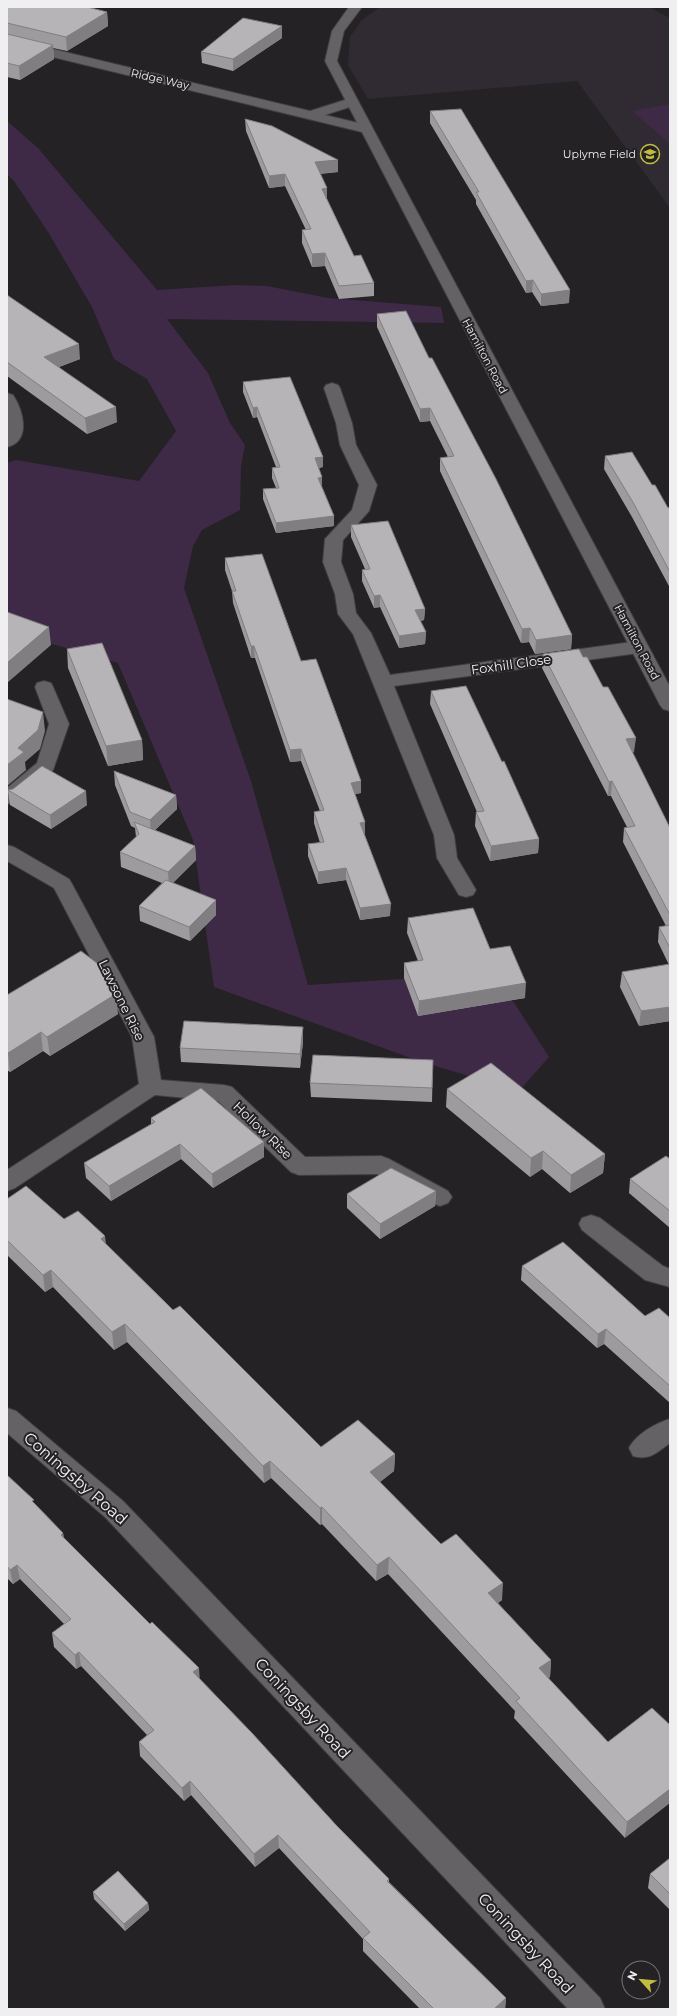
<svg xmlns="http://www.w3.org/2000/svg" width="677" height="2016" font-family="Montserrat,sans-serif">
  <rect width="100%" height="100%" fill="#242225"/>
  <!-- built -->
  <path fill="#302b32" d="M380,7H649L670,18V208L577,81L368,99L348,65L350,37L362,20Z"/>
  <!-- green -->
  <path fill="#3e2a46" d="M670,104V144L632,111Z
    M7,121L38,148L157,290L235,285L267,286L328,298L441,307L444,323L167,319L208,373L230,423L245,445L241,466L240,510L202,530L193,546L184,588L251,781L308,985L495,973L549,1057L519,1091L422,1062L214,987L193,840L118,663L7,631V463L16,460L139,481L176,431L147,379L114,359L92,307L48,232L14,181L7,174Z"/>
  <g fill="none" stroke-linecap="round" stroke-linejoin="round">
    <defs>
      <path id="minor" d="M7,38L310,111L351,98L356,99L358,102L356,105L325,115L371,126L373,129L371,132L366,133L7,46Z
        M332,383L338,385L340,388L352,423L356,445L377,485L369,511L343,540L341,562L353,594L356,613L371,633L390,675L639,641L646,643L648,647L646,651L639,653L394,686L454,835L457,858L476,890L473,895L466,897L459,895L437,858L434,835L353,634L338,614L335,594L323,562L325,539L352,510L359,485L340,445L336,423L324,388L326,385Z
        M7,393L13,395C23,410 32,441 7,447Z
        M44,681L51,683L53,687L69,724L53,770L14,802L7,804V788L37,763L49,724L35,687L37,683Z
        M7,845L14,847L69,879L72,884L154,1037L161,1080L224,1085L232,1087L305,1157L381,1156L389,1159L448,1191L452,1197L448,1203L440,1206L432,1203L377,1174L299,1175L291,1172L218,1101L155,1095L15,1188L7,1191V1170L139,1084L132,1037L54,888L7,861Z
        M591,1215L600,1218L663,1266L670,1269V1287L645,1280L582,1230L579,1224L582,1218Z
        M7,1408L16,1411L123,1501L600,1998L605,2009H568L105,1517L7,1433Z
        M670,1419V1443C657,1452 650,1461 633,1456L629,1448C636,1434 656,1423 670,1419Z"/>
      <path id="tertiary" d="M349,7H362L344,31L337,61L670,687V711L663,709L660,705L325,61L332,31Z"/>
    </defs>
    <!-- minor casing -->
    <use href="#minor" stroke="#3f3e40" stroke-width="2"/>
    <!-- tertiary casing -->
    <use href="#tertiary" stroke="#3f3e40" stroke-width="2"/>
    <!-- minor -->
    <use href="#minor" fill="#646265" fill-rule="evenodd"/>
    <!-- tertiary -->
    <use href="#tertiary" fill="#646265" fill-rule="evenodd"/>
  </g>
  <!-- wall -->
  <path fill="#9d9b9e" d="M7,7L107,12L108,26L67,51L53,48L54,59L20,80L7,77Z
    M282,38L233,71L202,63L201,52Z
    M430,111L569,303L541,306L532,292L526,293L476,204V200L430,123Z
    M245,119L338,172L320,174L327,188V199L354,256L374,283V296L339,299L325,266L312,267L302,243V230H306L285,186L269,188L246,131Z
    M7,295L80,359L59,367L117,422L87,434L7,376Z
    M377,314L429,358L572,635L571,649L535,654L529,642L521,643L440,471V458L448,457L430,421L420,422L377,327Z
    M243,382L323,467L319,468L322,487L334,516V526L276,533L263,499V489L276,488L272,478V468L276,467L257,417L253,418L243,392Z
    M605,456L652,485L668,508L670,507V588L632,517L604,469Z
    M351,525L425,609L424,620L420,621L426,632L425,644L399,648L380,607L374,608L362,581V570L365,569L351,537Z
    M225,558L301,661L361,793L355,794L365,822V834L364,835L390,916L360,920L346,880L318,884L308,856V844L320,843L314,823V812L320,811L301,761L290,762L255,658H251L233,603L232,591L225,570Z
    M67,649L142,740L143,760L108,766L68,668Z
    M543,654L634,752L632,753L670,828V1021L639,1026L620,987L622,972L669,965L658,942L659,927L666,926L623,842L624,828L627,827L611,796H608L542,668Z
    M431,691L539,839L538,853L490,861L475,826L476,812H477L430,704Z
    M114,771L176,795L177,809L155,830L195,846L196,860L173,883L216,900V915L190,941L140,921L139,906L162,883L121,867L120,852L136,837L135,828L131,826L115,785Z
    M8,790L87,805L51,829L10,805Z
    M408,918L490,949L525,998L418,1016L404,978V963L418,961L407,933Z
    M7,995L118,1014L50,1056L43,1051L10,1072L7,1070Z
    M303,1042L300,1068L181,1062L180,1048Z
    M433,1060L432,1102L311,1097L310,1083Z
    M447,1089L605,1154L603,1173L570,1193L542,1169L530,1177L446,1107Z
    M151,1118L264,1157L213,1188L181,1159L111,1201L86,1178L84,1163L151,1125Z
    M670,1159V1228L629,1193L630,1179Z
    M436,1191L435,1206L380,1239L347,1208V1194Z
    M7,1199L64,1219L106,1244L173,1310L321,1447L395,1454L394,1471L380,1482L441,1544L502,1600L498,1603L551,1660L550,1677L548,1678L608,1742L652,1708L625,1838L514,1718L515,1711L388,1574L376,1581L322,1524L320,1525L271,1478L264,1483L127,1342L114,1350L53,1287L45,1292L7,1255Z
    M522,1266L645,1316L670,1318V1403L604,1344L597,1348L521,1280Z
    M7,1475L63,1533L64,1539L199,1678L336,1825L389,1879V1882L506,1998L505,2009H420L363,1951V1939L279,1848L255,1867L191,1795L184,1801L140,1756L139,1742L147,1735L81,1666L76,1669L54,1647L52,1633L64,1624L20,1579L13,1584L7,1578Z
    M670,1858V1910L648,1888L650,1874Z
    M93,1892L148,1903L149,1910L125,1931L94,1899Z"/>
  <!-- shaded-wall -->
  <path fill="#807e81" d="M107,12L108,26L67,51L66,37Z
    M282,26V38L233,71V59Z
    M53,45L54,59L20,80L19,66Z
    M338,160V172L315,174V162Z
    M285,174V186L269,188V176Z
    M327,188V200L322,189Z
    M325,253V266L312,267V254Z
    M533,280L532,292L526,293V281Z
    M570,290L569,303L541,306V294Z
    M79,344L80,359L46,372L44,357Z
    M116,407L117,422L87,434L85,418Z
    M257,407V417L253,418V408Z
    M430,408V421L420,422V409Z
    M323,457V467L315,468V458Z
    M322,477V487L318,488V478Z
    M334,516V526L276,533V523Z
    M380,595V607L374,608V596Z
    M425,609L424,620L415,622V610Z
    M49,627L51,645L7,683V663Z
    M530,628L529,642L521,643L522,629Z
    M426,632L425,644L399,648V636Z
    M572,635L571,649L535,654L536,640Z
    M251,646H254L255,658H251Z
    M43,712L45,731L40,749L25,762L26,770L7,786V765L18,748Z
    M636,738L634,752L624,754L626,739Z
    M142,740L143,760L108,766L106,746Z
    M301,749V761L290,762V750Z
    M361,781V793L351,795V783Z
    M612,781L611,796H608L609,782Z
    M86,791L87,805L51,829L50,815Z
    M176,795L177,809L151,834L150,820Z
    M365,822V834L360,835V823Z
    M539,839L538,853L490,861L491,846Z
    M195,846L196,860L169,886L168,872Z
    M346,868V880L318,884V872Z
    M216,900V915L190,941L189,927Z
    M391,904L390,916L360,920V908Z
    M526,983L525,998L418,1016L419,1001Z
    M116,994L118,1014L50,1056L47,1037Z
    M670,1007V1021L639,1026L641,1011Z
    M303,1027V1042L300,1068V1054Z
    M41,1032L43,1051L10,1072L8,1053Z
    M264,1142V1157L213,1188L212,1174Z
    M180,1144L181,1159L111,1201L109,1186Z
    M543,1151L542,1169L530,1177L531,1158Z
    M605,1154L603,1173L570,1193L571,1175Z
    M436,1191L435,1206L380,1239V1224Z
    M105,1236L107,1253L101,1239Z
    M51,1270L53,1287L45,1292L43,1275Z
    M125,1324L127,1342L114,1350L112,1332Z
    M606,1329L604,1344L597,1348L598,1334Z
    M395,1454L394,1471L370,1489V1472Z
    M270,1461L271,1478L264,1483L263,1466Z
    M322,1507V1524L320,1525V1508Z
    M63,1533L65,1548L61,1535Z
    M389,1557L388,1574L376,1581L377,1565Z
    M17,1565L20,1579L13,1584L10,1570Z
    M503,1583L502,1600L487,1610L488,1593Z
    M79,1652L81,1666L76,1669L75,1655Z
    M551,1660L550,1677L538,1685L539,1668Z
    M199,1668L200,1682L193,1672Z
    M190,1781L191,1795L184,1801L182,1788Z
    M670,1789V1803L625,1838L627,1822Z
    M278,1835L279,1848L255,1867L254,1854Z
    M148,1903L149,1910L125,1931L124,1924Z
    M506,1998L505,2009H494Z"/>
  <!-- building -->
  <path fill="#b7b4b8" stroke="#807e81" d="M7,7H87L107,12L66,37L7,23Z
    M243,18L282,26L233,59L201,52Z
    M7,34L53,45L19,66L7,63Z
    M461,109L570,290L541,294L533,280L526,281L476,192H479L430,111Z
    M245,119L272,126L338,160L315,162L327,188L322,189L354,256L361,255L374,283L339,286L325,253L312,254L302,230L311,229L285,174L269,176Z
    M7,295L79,344L44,357L116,407L85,418L7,362Z
    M406,311L429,358H432L496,479L572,635L536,640L530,628L522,629L440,458L454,456L430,408L420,409L377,314Z
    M290,377L323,457L315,458L322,477L318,478L334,516L276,523L263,489L279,488L272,468L280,467L257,407L253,408L243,382Z
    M632,452L652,485H655L668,508L670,507V572L634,504L605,456Z
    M388,521L425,609L415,610L426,632L399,636L380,595L374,596L362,570L370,569L351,525Z
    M262,554L301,661L316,659L361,781L351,783L365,822L360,823L391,904L360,908L346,868L318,872L308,844L324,842L314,812L324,810L301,749L290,750L254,646H251L232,591H236L225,558Z
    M7,612L49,627L7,663Z
    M102,643L142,740L106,746L67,649Z
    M579,649L583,657H587L603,687H608L636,738L626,739L670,828V915L624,828L635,826L612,781L609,782L543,654Z
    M466,686L502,762L504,761L539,839L491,846L476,812L484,811L431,691Z
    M7,699L43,712L38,730L18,748L24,752L7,765Z
    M42,766L86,791L50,815L8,790L13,789Z
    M114,771L176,795L150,820L130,812Z
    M134,822L195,846L168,872L120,852L139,834Z
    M166,880L216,900L189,927L139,906Z
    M473,908L490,949L510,946L526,983L419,1001L404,963L423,960L408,918Z
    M670,925V948L659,927Z
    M81,951L102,967L116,994L47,1037L41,1032L8,1053H7V995Z
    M670,964V1007L641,1011L622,972Z
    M184,1021L303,1027L300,1054L180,1048Z
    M313,1055L433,1060L432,1088L310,1083Z
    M491,1063L605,1154L571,1175L543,1151L531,1158L447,1089Z
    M201,1088L264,1142L212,1174L180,1144L109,1186L84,1163L155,1122L151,1118Z
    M666,1156L670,1159V1211L630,1179Z
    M391,1168L436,1191L380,1224L347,1194Z
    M26,1186L64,1219L78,1211L105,1236L101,1239L173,1310L180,1306L321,1447L358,1420L395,1454L370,1472L441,1544L456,1534L503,1583L488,1593L551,1660L539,1668L608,1742L652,1708L670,1725V1789L627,1822L516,1701L520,1698L389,1557L377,1565L322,1507L320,1508L270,1461L263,1466L125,1324L112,1332L51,1270L43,1275L7,1240V1199Z
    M563,1242L645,1316L659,1308L670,1318V1386L606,1329L598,1334L522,1266Z
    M7,1475L34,1500L32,1501L63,1533L61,1535L150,1624L152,1622L199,1668L193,1672L252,1733L336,1825L389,1879L387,1881L506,1998L494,2009H434L363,1938L370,1932L278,1835L254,1854L190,1781L182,1788L139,1742L154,1730L79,1652L75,1655L52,1633L71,1619L17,1565L10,1570L7,1566Z
    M670,1858V1894L650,1874Z
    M118,1871L148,1903L124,1924L93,1892Z"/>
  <!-- icons -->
  <defs>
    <symbol id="school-ring" viewBox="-11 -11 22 22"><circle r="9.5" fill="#242225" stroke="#c3bd3f" stroke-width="1.5"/><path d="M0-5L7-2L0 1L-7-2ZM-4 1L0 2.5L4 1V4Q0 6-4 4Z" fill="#c3bd3f"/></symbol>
  </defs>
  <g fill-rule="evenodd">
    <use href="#school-ring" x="639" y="143" width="22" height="22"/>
  </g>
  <g text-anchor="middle" stroke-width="4" stroke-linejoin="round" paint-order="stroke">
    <!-- far-street labels -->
    <g font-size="11" fill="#efeef0" stroke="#242225">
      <text transform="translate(160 79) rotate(13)" y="4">Ridge Way</text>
      <text transform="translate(485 356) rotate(62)" y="4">Hamilton Road</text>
      <text transform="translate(637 642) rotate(62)" y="4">Hamilton Road</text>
    </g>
    <!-- far-poi labels -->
    <g font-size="11" fill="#efeef0" stroke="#242225" text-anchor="end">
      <text x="636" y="158">Uplyme Field</text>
    </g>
    <!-- street labels -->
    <g font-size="13" fill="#efeef0" stroke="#242225">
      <text transform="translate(511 664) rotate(-8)" y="5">Foxhill Close</text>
      <text transform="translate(122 1000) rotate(64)" y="5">Lawsone Rise</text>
      <text transform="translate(263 1130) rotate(44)" y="5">Hollow Rise</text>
    </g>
    <!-- near-street labels -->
    <g font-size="16" fill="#efeef0" stroke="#242225">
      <text transform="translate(76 1478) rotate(41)" y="6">Coningsby Road</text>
      <text transform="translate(303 1708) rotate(47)" y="6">Coningsby Road</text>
      <text transform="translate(526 1943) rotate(47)" y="6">Coningsby Road</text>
    </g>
  </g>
  <!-- border -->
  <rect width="677" height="2016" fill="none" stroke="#efeef0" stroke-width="16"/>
  <!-- north arrow -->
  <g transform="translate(641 1980) rotate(297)"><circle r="19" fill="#242225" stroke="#757476"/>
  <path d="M0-3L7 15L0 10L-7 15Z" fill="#c3bd3f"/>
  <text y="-6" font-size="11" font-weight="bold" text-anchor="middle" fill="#efeef0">N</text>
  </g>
</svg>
